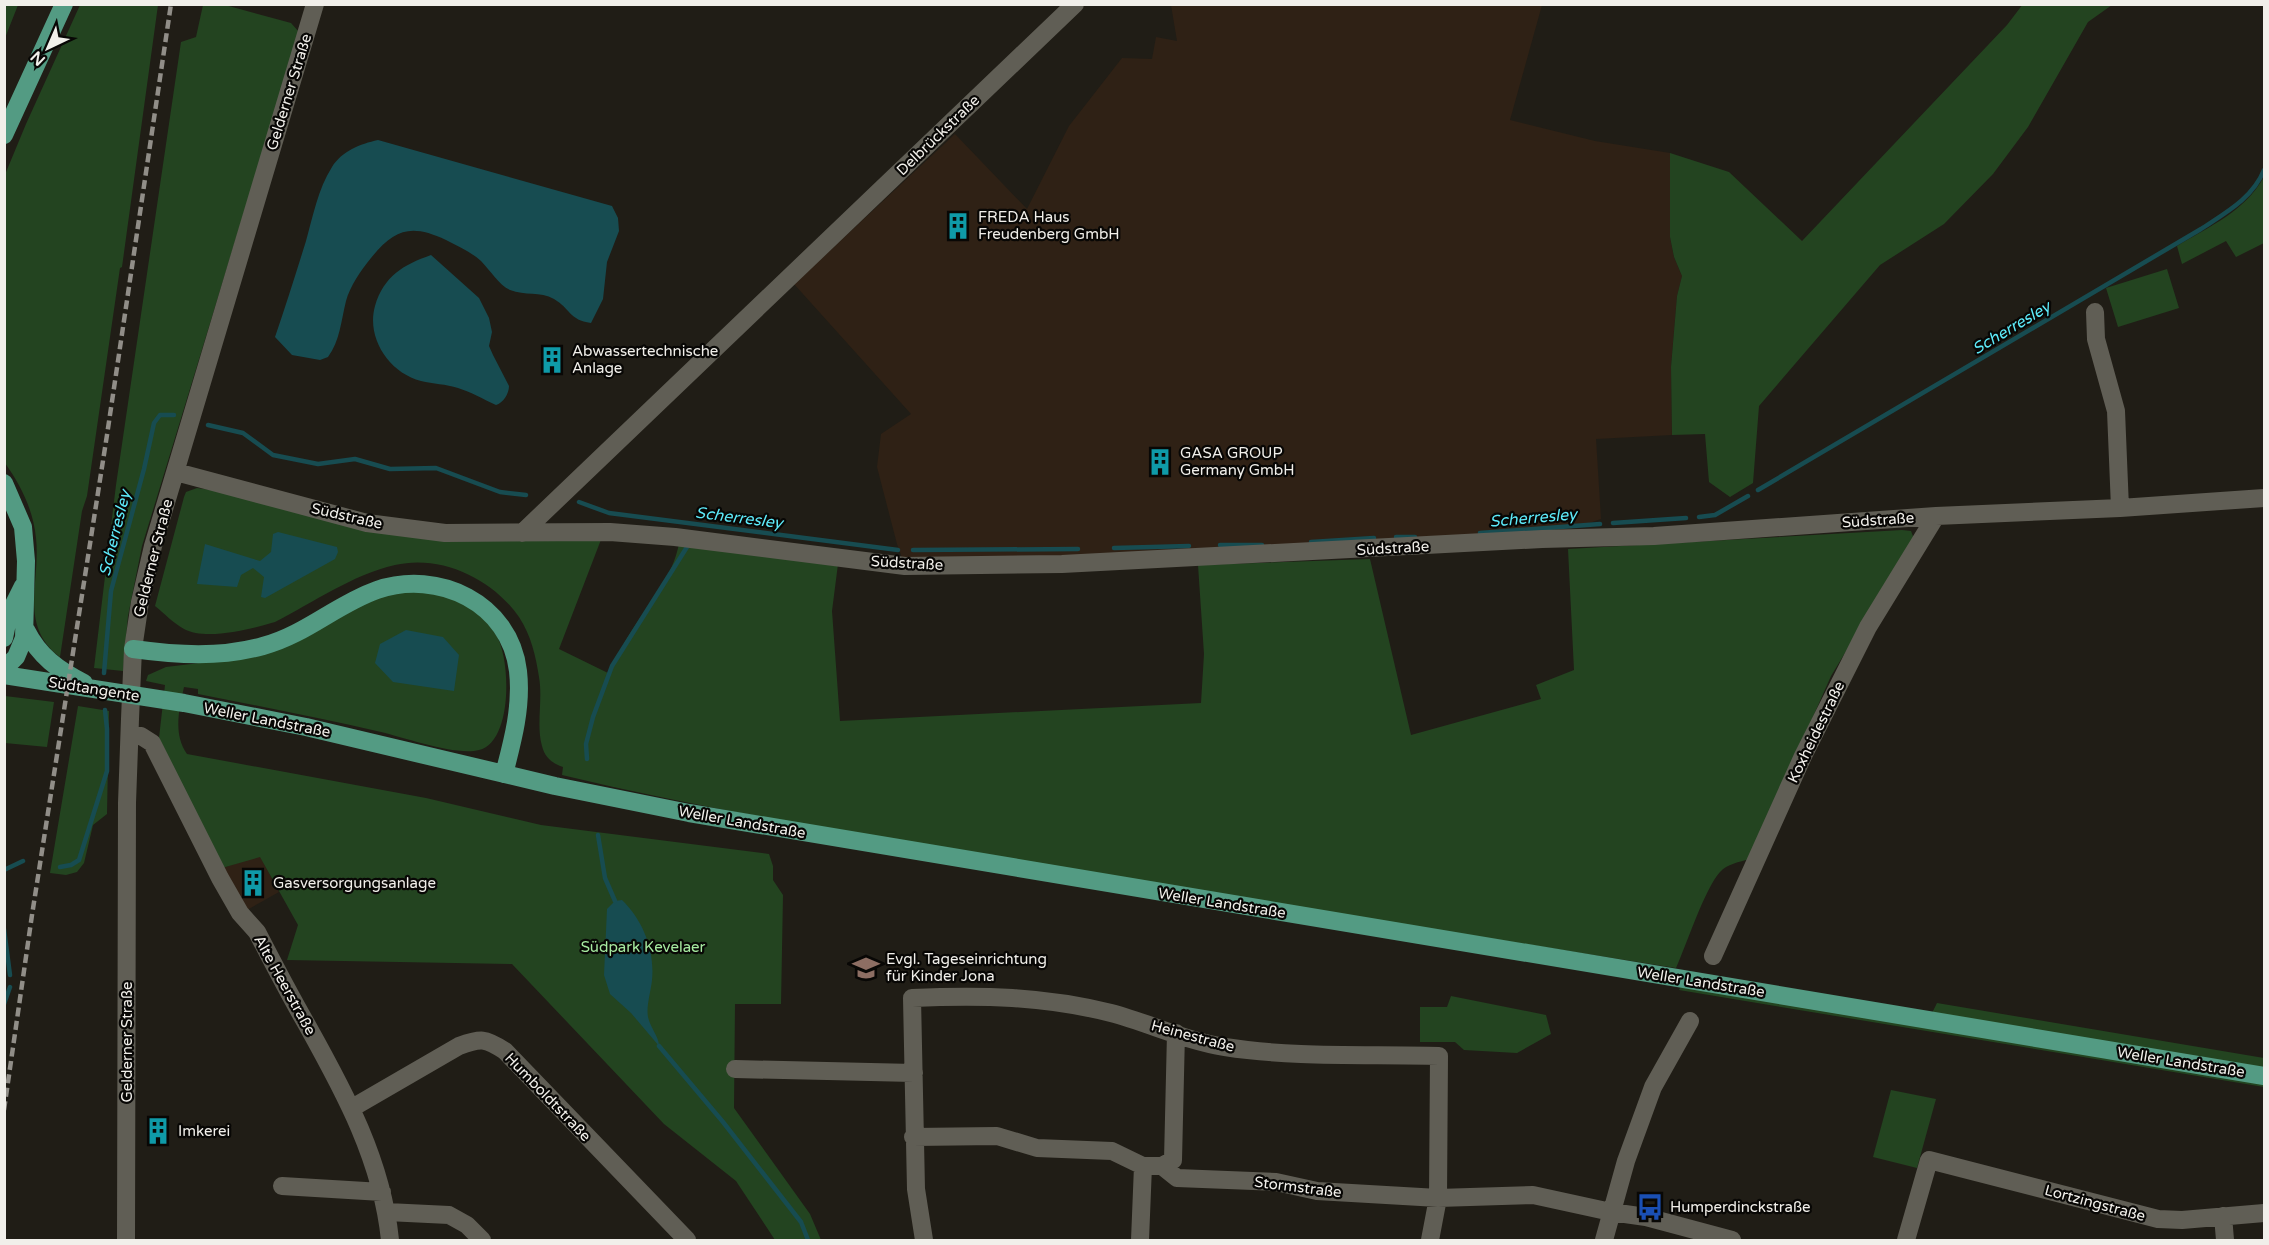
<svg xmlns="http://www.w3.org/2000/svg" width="2269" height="1245" font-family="'Varela Round',sans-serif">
  <rect width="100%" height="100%" fill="#201d16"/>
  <!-- industrial -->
  <path fill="#2f2115" d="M1171,5H1542L1510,120L1595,141L1670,153V237L1674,257L1682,276L1677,296L1671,367L1672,435L1596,439L1601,519L1542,539L905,566L897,544L877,467L881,434L911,414L794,284L955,134L1027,209L1069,126L1122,58L1152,59L1156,37L1177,41Z
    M260,856L279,892L247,910L222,868Z"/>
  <!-- green -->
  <path fill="#234420" d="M5,4L18,5L5,38L4,5Z
    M2023,4L2112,5L2088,22L2028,127L1993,174L1944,224L1880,265L1759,406L1753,483L1730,497L1709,482L1705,434L1672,435L1671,367L1677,296L1682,276L1674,257L1670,237V153L1729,172L1802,241L2007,25Z
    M80,5H158L122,267L120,268L87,496L82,511L60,657C18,625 41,582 36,538C33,509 21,486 5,463L4,177L26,124Z
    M203,5H225L291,23L299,32L142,546L128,616L123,671L94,668L116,485L181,42L196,37Z
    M2264,177V243L2236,257L2226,241L2182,264L2177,246C2210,226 2244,212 2264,177Z
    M2167,269L2179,308L2118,327L2106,288Z
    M197,488L212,490L309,516L602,537L559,649L608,673C617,656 627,637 638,621C656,594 672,576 679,544L838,564L832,611L840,721L1201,703L1204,654L1198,565L1370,559L1411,735L1541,699L1536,685L1574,670L1568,549L1902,530L1911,531L1914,539L1831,676L1750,859C1739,862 1727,864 1720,872C1705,888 1686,946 1676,968C1459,934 1243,898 1026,862C871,836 715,812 562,775L563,767C552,763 545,758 542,746C536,726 543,699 539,677C536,657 531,635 519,617C493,579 441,554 395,565C352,575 314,602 275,622C252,629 206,641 184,629C173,623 164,613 155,606L184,497L186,492Z
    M415,591C426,593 440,593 451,597C468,603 486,619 496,635C511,658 513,742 479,750C456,756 406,738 381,732C320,718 259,706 198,694V689L184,687C179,710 173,734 187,754L426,798L541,825L769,854L773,866V880L783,895L781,1004H735L734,1108L810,1214L821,1240H775L736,1181L664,1124L512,964L287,960L298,925L260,857L222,868L159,738L165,685L146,681L148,675L166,667L225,660L380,596Z
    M5,696L54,702L47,747L5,743Z
    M78,706L109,711L107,814L93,825L84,863L77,872L66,875L50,873Z
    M1681,986L2264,1084V1087L1679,990Z
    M1451,996L1546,1015L1551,1034L1517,1053L1464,1050L1455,1042H1420V1007H1447Z
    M1937,1003L2264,1058V1068L1932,1013Z
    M1891,1090L1936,1099L1917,1168L1873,1157Z"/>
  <!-- water -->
  <path fill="#174c51" d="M378,140L612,206L618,218L619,231L607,262L603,299L591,323C569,320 571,309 554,299C540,291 525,296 510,290C499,285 490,270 481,261C471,252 458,246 446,240C412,224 395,228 371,258C361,270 350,286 346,301C341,321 340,341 328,357L320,360L292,355L275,337C286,305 296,273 306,241C313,216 318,189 332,167C342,151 360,144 378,140Z
    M431,255L479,298L489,318L492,332L489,346L493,355L509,386C509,394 503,403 496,405C483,399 471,392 458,388C446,384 433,384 421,381C389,373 366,338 375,306C384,276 403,265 431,255Z
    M278,532L337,547L338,552L335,559L265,598L261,597L264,577L253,568L241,575L237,587L197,584L205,544L260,561L271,552L273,534Z
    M406,630L443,637L459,655L454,691L393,682L375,663L380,644Z
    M622,900C643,920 655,951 652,980C651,991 646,1006 648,1017C650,1027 659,1037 659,1046L631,1013L610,994L604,975L607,909L615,901Z"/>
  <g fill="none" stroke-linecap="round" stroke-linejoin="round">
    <!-- stream -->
    <path stroke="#174c51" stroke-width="4.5" d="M208,425L243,433L273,455L318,464L355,459L390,469L436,468L500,492L526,495
      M1758,490L2201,229C2225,213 2253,198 2264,170
      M579,502L609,513L898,550
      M1699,517L1715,515L1748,496
      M1613,523L1686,518
      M1480,533L1600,524
      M1396,537H1415
      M1311,542L1374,538
      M1220,545H1262
      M1114,548L1189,546
      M913,550L1078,549
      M104,673L111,591L144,469L154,423L160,415H174
      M587,759L586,744L593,717L612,666L687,547
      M598,835L605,878L615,901
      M60,867L71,865L79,860L107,771V729L105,710
      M4,870L23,861
      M4,929L10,975
      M4,1004L10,987
      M659,1046L723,1122L801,1222L808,1240"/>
    <!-- minor -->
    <path stroke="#605e55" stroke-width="18" d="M2095,312L2096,339L2116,411L2120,508
      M176,472L367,523L445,533L610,532L675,537L905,566L1062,564L1542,539L1654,536L1936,516L2120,508L2264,498
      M522,533L1075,4
      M130,735L141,736L152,743L220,878L240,913L257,932C273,963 289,994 307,1025C345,1093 382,1161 390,1240
      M1713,956L1803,756L1868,627L1936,516
      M735,1069L914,1073
      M352,1108L459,1046C481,1038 485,1038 505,1051L687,1240
      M913,1137L997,1136L1037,1148L1112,1151L1143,1166
      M1162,1166L1177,1178L1276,1182L1317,1191L1438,1198L1533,1195L1611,1212L1646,1217L1732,1240
      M282,1186L382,1192
      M387,1212L449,1215L467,1225L482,1240
      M2223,1216L2225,1240
      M126,1240L127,803L130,719L133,649L140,602L153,546L315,4
      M924,1240L916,1189L912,998C981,995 1044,996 1111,1013C1149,1023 1186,1041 1225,1047C1295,1058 1368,1054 1439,1056L1438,1198L1430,1240
      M1140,1240L1143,1166H1162L1173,1160L1176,1033
      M1604,1240L1626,1161L1653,1087L1690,1021
      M1906,1240L1929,1160L2158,1219L2182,1220L2264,1213"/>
    <!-- major -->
    <path stroke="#539b83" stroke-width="18" d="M4,135L64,4
      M4,483L23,527L26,561L24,638L16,657L4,669
      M26,630C39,656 58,670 84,683
      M4,638L9,614L23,586
      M133,649C177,655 220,658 263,646C305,635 337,604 377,590C438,569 510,603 518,671C522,706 513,740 504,774
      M4,675L184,703L306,727L555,786L689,813L2264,1076"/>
    <!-- rail -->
    <path stroke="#918e88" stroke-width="4.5" stroke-dasharray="9 4.5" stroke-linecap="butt" d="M4,1110L32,915L107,435L171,4"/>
  </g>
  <!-- icons -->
  <defs>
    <symbol id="building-bare" viewBox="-9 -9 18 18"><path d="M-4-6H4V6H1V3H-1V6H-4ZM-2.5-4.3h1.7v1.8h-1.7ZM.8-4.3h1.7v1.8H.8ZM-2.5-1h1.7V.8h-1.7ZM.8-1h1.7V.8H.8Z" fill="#0f9aa8" stroke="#080705" stroke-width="2.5" paint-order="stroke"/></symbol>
    <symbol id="school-bare" viewBox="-9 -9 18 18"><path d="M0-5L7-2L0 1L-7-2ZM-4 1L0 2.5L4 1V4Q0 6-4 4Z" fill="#8d6e63" stroke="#080705" stroke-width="2.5" paint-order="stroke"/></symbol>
    <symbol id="bus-bare" viewBox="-9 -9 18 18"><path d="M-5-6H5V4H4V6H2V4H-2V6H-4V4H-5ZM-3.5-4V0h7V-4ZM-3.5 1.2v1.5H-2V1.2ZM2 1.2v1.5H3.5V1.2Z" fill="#1a4fb4" stroke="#080705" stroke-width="2.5" paint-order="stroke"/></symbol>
  </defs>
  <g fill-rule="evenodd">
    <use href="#building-bare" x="939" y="207" width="38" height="38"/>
    <use href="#building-bare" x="533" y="341" width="38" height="38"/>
    <use href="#building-bare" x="1141" y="443" width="38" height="38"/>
    <use href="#building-bare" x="234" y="864" width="38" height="38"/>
    <use href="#school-bare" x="847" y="949" width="38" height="38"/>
    <use href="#building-bare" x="139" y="1112" width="38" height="38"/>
    <use href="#bus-bare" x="1631" y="1188" width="38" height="38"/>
  </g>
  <g text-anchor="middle" stroke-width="4.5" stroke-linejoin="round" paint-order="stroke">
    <!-- street labels -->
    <g font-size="15" fill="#f1efea" stroke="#080705">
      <text transform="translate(289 92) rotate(-73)" y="5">Gelderner Straße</text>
      <text transform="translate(938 135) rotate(-44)" y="5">Delbrückstraße</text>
      <text transform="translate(347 516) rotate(13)" y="5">Südstraße</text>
      <text transform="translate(1878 520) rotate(-4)" y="5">Südstraße</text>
      <text transform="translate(1393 548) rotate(-3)" y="5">Südstraße</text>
      <text transform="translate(153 558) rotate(-76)" y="5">Gelderner Straße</text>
      <text transform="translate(907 563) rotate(3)" y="5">Südstraße</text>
      <text transform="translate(94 689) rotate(9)" y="5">Südtangente</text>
      <text transform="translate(267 720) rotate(11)" y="5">Weller Landstraße</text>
      <text transform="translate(1816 732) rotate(-64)" y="5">Koxheidestraße</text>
      <text transform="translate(742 822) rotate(10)" y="5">Weller Landstraße</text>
      <text transform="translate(1222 903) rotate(9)" y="5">Weller Landstraße</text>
      <text transform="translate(1701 982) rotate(9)" y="5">Weller Landstraße</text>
      <text transform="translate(285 985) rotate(61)" y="5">Alte Heerstraße</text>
      <text transform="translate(1193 1036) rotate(15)" y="5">Heinestraße</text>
      <text transform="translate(127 1042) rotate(-90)" y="5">Gelderner Straße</text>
      <text transform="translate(2181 1062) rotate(9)" y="5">Weller Landstraße</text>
      <text transform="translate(548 1097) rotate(46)" y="5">Humboldtstraße</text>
      <text transform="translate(1298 1187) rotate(7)" y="5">Stormstraße</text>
      <text transform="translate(2095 1203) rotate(15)" y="5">Lortzingstraße</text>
    </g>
    <!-- poi labels -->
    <g font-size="15" fill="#f1efea" stroke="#080705" text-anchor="start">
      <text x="978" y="222">FREDA Haus<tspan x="978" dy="17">Freudenberg GmbH</tspan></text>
      <text x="572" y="356">Abwassertechnische<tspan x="572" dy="17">Anlage</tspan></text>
      <text x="1180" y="458">GASA GROUP<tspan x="1180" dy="17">Germany GmbH</tspan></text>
      <text x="273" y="888">Gasversorgungsanlage</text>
      <text x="886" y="964">Evgl. Tageseinrichtung<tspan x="886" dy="17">für Kinder Jona</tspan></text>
      <text x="178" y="1136">Imkerei</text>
      <text x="1670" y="1212">Humperdinckstraße</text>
    </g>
    <!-- park labels -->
    <g font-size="15" fill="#a6eaa0" stroke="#080705">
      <text x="643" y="952">Südpark Kevelaer</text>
    </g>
    <!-- water labels -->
    <g font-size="16" font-style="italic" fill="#5deaf9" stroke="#080705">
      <text transform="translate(2011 327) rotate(-31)" y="6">Scherresley</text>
      <text transform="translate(739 517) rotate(7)" y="6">Scherresley</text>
      <text transform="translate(1533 517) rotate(-5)" y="6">Scherresley</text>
      <text transform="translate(114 533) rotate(-76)" y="6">Scherresley</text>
    </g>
  </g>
  <!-- border -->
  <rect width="2269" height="1245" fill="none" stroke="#f1efea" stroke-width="12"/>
  <!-- north arrow -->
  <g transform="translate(48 48) rotate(224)" stroke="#080705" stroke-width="4.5" paint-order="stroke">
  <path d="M0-4.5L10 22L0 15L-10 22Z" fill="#f1efea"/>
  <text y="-9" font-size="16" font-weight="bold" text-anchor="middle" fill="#f1efea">N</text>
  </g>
</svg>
